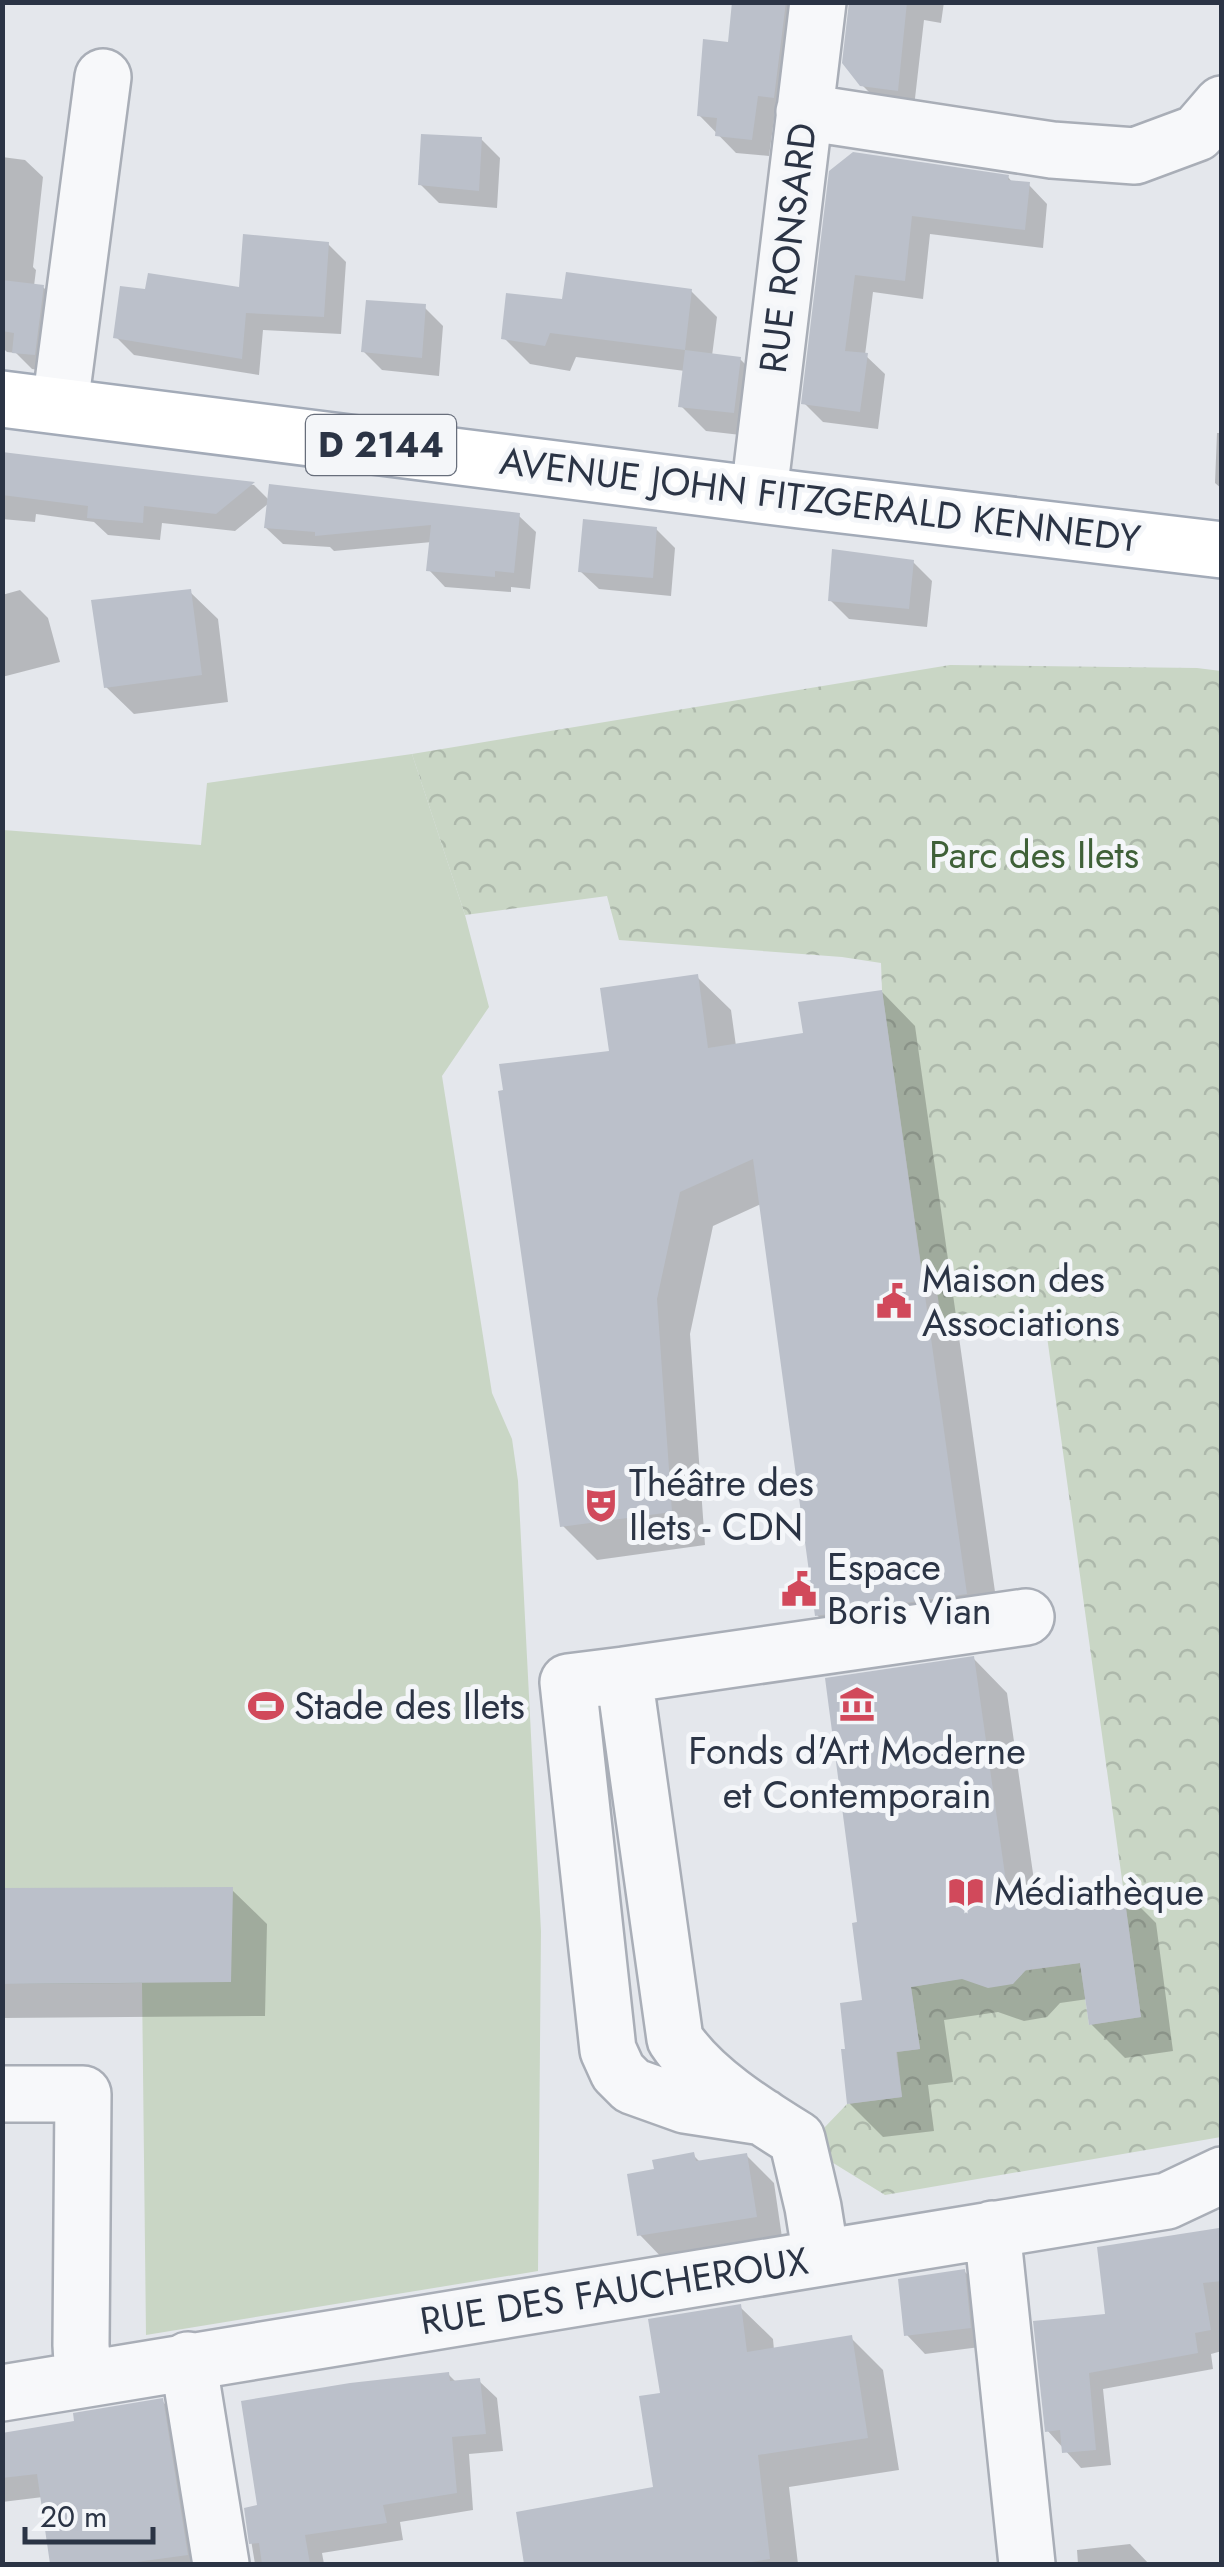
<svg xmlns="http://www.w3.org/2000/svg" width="1224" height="2567" font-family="Jost,sans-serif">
  <defs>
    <pattern id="park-crowns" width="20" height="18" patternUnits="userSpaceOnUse" patternTransform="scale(2.5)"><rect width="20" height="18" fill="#c9d6c5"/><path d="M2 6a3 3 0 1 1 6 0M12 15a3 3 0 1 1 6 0" fill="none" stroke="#adb8ab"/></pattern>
  </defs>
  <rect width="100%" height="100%" fill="#e4e7ec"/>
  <!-- park -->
  <path fill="url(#park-crowns)" d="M950,665L1197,668L1221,671V2137L885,2195L830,2161L824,2128L847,2104L902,2097L897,2052L920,2049L911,1987L970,1977L1012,1984L1022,1974V1971L1080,1963L1089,2025L1141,2017L1045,1322L943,1334L936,1284L924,1286L882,990L881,963L842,957L619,940L607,896L465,915L412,754Z"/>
  <!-- pitch -->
  <path fill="#c9d6c5" d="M412,754L465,915L489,1007L442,1076L492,1393L512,1439L518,1481L541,1931L538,2271L146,2335L142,1983L3,1984V830L201,845L207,783Z"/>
  <!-- shadow -->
  <path fill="#0003" d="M735,2H787L803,19L791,114L775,112L769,156L736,153L699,115L730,44Z
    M876,2H944L941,23L924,20L914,107L880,103L862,85Z
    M481,139L500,158L497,208L439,203L420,184Z
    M2,157L25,160L43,177L33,267L36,270L34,286L43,287L61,305L52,372L32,369L16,353L7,352L2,347Z
    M832,172L1008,177L1013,183L1029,185L1047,204L1043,248L930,234L923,299L873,292L865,355L885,374L878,429L823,422L804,403Z
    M328,244L346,262L341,334L263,330L259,375L134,355L116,337L241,290Z
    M691,291L717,317L712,356L740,359L765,384L758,437L706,431L681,406L685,371L576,357L570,371L530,364L504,338L564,302Z
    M424,307L443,326L439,376L382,370L363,351Z
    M1217,433H1222V489L1215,483Z
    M2,454L254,485L269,500L519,516L536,532L530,589L511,587V592L445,587L429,570L432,542L334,551L330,547L283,544L266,528L269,503L235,531L162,523L160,540L108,535L94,522L36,514L35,522L2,519Z
    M656,529L675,548L671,596L599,589L580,571Z
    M913,562L932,581L927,627L849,619L830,600Z
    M20,590L48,618L60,662L2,677V595Z
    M190,592L218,619L228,702L134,714L106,687Z
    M697,977L731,1010L736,1046L806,1035L882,992L915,1026L1000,1627L851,1649L817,1615L761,1204L713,1226L690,1334L705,1545L597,1560L563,1526L612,1053Z
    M974,1659L1007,1693L1037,1901L1122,1889L1156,1923L1173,2051L1125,2058L1091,2024L1088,1999L1060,2003L1047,2017L1024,2021L998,2012L944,2020L953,2082L928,2085L934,2131L883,2137L849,2103L848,2051L864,2002L860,1925Z
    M232,1890L267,1924L265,2016L2,2018V1891Z
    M693,2155L701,2163L746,2155L774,2183L783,2244L667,2263L640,2235Z
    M1222,2230V2351L1211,2354L1213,2369L1103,2389L1111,2465L1081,2468L1047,2430L1107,2316L1099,2249Z
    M964,2271L983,2290L988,2346L925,2354L907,2335Z
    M740,2307L773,2339L774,2350L851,2338L883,2370L899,2470L789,2487L798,2564H526L519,2515L656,2489L663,2395Z
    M448,2374L457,2383L479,2381L497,2398L503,2451L469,2454L473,2510L400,2522L403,2540L322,2553L324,2564H255L246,2510L260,2507Z
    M162,2401L184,2423L207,2564H123L118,2535L43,2497L2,2502V2435L77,2423Z
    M1130,2544L1149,2564H1078L1077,2550Z"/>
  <!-- building -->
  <path fill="#bbc0ca" d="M732,2H786L774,98L758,96L752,140L715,136L717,118L697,116L703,39L728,42Z
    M849,2H907L898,91L860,86L842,63Z
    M421,134L482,137L479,191L418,185Z
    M853,152L1009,175L1008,180L1030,182L1025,230L912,216L905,281L855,275L845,351L868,353L860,412L801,404L829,171Z
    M243,234L329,242L324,317L246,313L242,359L113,338L120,286L145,289L148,273L239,287Z
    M566,272L692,289L685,350L550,333L545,346L501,339L506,293L562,299Z
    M2,280L44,285L35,355L12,353L14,333L2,331Z
    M366,300L426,304L422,358L361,352Z
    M685,350L741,357L734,413L678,407Z
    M2,452L193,475L255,482L216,514L144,506L143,523L87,518L88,506L2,495Z
    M269,484L520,513L514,573L495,571V577L426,571L431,525L315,536V532L264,528Z
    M583,519L657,527L653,578L578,572Z
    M832,549L914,560L909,609L828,601Z
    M191,589L202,675L104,688L91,600Z
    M698,974L708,1048L803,1033L798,1002L882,990L967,1594L815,1616L753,1159L680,1192L657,1299L672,1512L560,1527L498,1091L503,1090L499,1064L609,1051L600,988Z
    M974,1656L1009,1903L1123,1887L1141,2017L1089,2025L1080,1963L1026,1970L1013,1984L988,1988L962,1979L911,1987L920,2049L896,2052L902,2097L847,2104L841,2049H845L840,2003L862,2000L852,1923L857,1922L825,1678Z
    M233,1887L231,1982L2,1984V1888Z
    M694,2152L696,2161L747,2153L757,2217L637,2236L627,2174L654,2169L652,2160Z
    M1219,2228L1222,2281L1203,2283L1211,2330L1195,2333L1198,2353L1089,2373L1096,2450L1062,2453L1060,2430L1045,2432L1033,2321L1105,2314L1097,2247Z
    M965,2269L971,2328L904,2336L898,2279Z
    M741,2304L747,2352L852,2335L868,2438L758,2455L770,2559L739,2564H524L516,2512L653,2487L639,2396L660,2393L648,2319Z
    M449,2372L450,2381L480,2378L486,2434L452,2437L457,2493L383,2505L387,2523L305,2535L310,2564H262L259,2543L249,2544L244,2508L257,2505L241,2401L350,2383Z
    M163,2398L188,2555L122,2564H50L37,2474L2,2478V2433L74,2421L73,2413Z"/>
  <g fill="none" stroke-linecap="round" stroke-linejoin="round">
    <defs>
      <path id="minor" d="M804,112L1052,150L1135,156L1197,133L1222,104
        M60,405L103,77
        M759,493L818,2
        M624,1675L1026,1617
        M2,2094H83L81,2345L83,2379
        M763,2117L685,2105L632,2086L618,2072L608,2050L568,1682L624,1675L675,2039C702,2080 755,2113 797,2139L813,2207L821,2257
        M992,2229L1027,2564
        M188,2360L221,2564
        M2,2393L1167,2201L1222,2175"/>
      <path id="major" d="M2,399L800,500L1222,550"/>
    </defs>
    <!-- minor casing -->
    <use href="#minor" stroke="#a9aeb7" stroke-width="60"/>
    <!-- major casing -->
    <use href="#major" stroke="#a3abb8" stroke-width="60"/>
    <!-- minor -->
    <use href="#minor" stroke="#f7f8fa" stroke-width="55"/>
    <!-- major -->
    <use href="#major" stroke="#fff" stroke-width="55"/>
  </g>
  <!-- icons -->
  <defs>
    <symbol id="civic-bare" viewBox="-9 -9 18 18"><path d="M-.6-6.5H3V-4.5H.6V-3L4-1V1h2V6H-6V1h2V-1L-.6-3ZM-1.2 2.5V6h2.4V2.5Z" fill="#d1495b" stroke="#f4f6f9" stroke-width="2.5" paint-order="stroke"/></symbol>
    <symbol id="theatre-bare" viewBox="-9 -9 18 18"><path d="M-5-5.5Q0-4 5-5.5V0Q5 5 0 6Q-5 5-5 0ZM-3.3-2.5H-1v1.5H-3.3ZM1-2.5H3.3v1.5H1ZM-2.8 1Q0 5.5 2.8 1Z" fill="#d1495b" stroke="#f4f6f9" stroke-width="2.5" paint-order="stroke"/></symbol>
    <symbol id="museum-bare" viewBox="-9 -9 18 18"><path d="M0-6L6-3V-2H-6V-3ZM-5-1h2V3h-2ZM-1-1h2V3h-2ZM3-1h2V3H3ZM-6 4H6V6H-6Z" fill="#d1495b" stroke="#f4f6f9" stroke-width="2.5" paint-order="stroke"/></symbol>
    <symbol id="stadium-bare" viewBox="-9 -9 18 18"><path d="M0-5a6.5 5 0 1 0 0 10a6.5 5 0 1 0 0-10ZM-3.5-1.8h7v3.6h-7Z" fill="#d1495b" stroke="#f4f6f9" stroke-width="2.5" paint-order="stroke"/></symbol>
    <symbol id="library-bare" viewBox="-9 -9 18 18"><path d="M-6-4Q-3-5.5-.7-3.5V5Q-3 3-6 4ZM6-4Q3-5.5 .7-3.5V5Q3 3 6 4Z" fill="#d1495b" stroke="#f4f6f9" stroke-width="2.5" paint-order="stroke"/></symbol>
  </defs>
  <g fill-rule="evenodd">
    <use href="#civic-bare" x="869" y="1276" width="50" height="50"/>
    <use href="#theatre-bare" x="576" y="1480" width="50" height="50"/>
    <use href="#civic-bare" x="774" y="1564" width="50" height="50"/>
    <use href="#museum-bare" x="832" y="1679" width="50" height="50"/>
    <use href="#stadium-bare" x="241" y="1681" width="50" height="50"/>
    <use href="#library-bare" x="941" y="1867" width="50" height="50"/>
  </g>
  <g text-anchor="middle" stroke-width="10" stroke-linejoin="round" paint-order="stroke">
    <!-- shield labels -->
    <rect fill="#f4f6f9" stroke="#676e7b" stroke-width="2.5" x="306" y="415" width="150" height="60" rx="8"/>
    <g font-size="35" font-weight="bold" fill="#2b3445">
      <text x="381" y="457">D 2144</text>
    </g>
    <!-- street labels -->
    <g font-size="38" fill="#2b3445" stroke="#f4f6f9">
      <text transform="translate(788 248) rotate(-83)" y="13">RUE RONSARD</text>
      <text transform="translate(820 500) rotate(7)" y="13">AVENUE JOHN FITZGERALD KENNEDY</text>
      <text transform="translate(614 2291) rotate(-9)" y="13">RUE DES FAUCHEROUX</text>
    </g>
    <!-- park labels -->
    <g font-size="38" fill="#3f6138" stroke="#f4f6f9">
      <text x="1034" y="868">Parc des Ilets</text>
    </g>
    <!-- poi labels -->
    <g font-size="38" fill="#2b3445" stroke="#f4f6f9" text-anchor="start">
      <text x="922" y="1292">Maison des<tspan x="922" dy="44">Associations</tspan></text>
      <text x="629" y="1496">Théâtre des<tspan x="629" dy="44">Ilets - CDN</tspan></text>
      <text x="827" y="1580">Espace<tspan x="827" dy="44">Boris Vian</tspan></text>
      <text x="294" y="1719">Stade des Ilets</text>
      <text x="857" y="1764" text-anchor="middle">Fonds d'Art Moderne<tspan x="857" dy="44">et Contemporain</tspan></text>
      <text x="994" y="1905">Médiathèque</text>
    </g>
  </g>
  <!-- border -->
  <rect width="1224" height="2567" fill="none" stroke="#2b3445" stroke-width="10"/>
  <!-- scale -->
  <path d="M25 2527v15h128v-15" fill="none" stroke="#2b3445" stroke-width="5"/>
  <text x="40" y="2527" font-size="30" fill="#2b3445" stroke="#f4f6f9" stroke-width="8" paint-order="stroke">20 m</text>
</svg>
